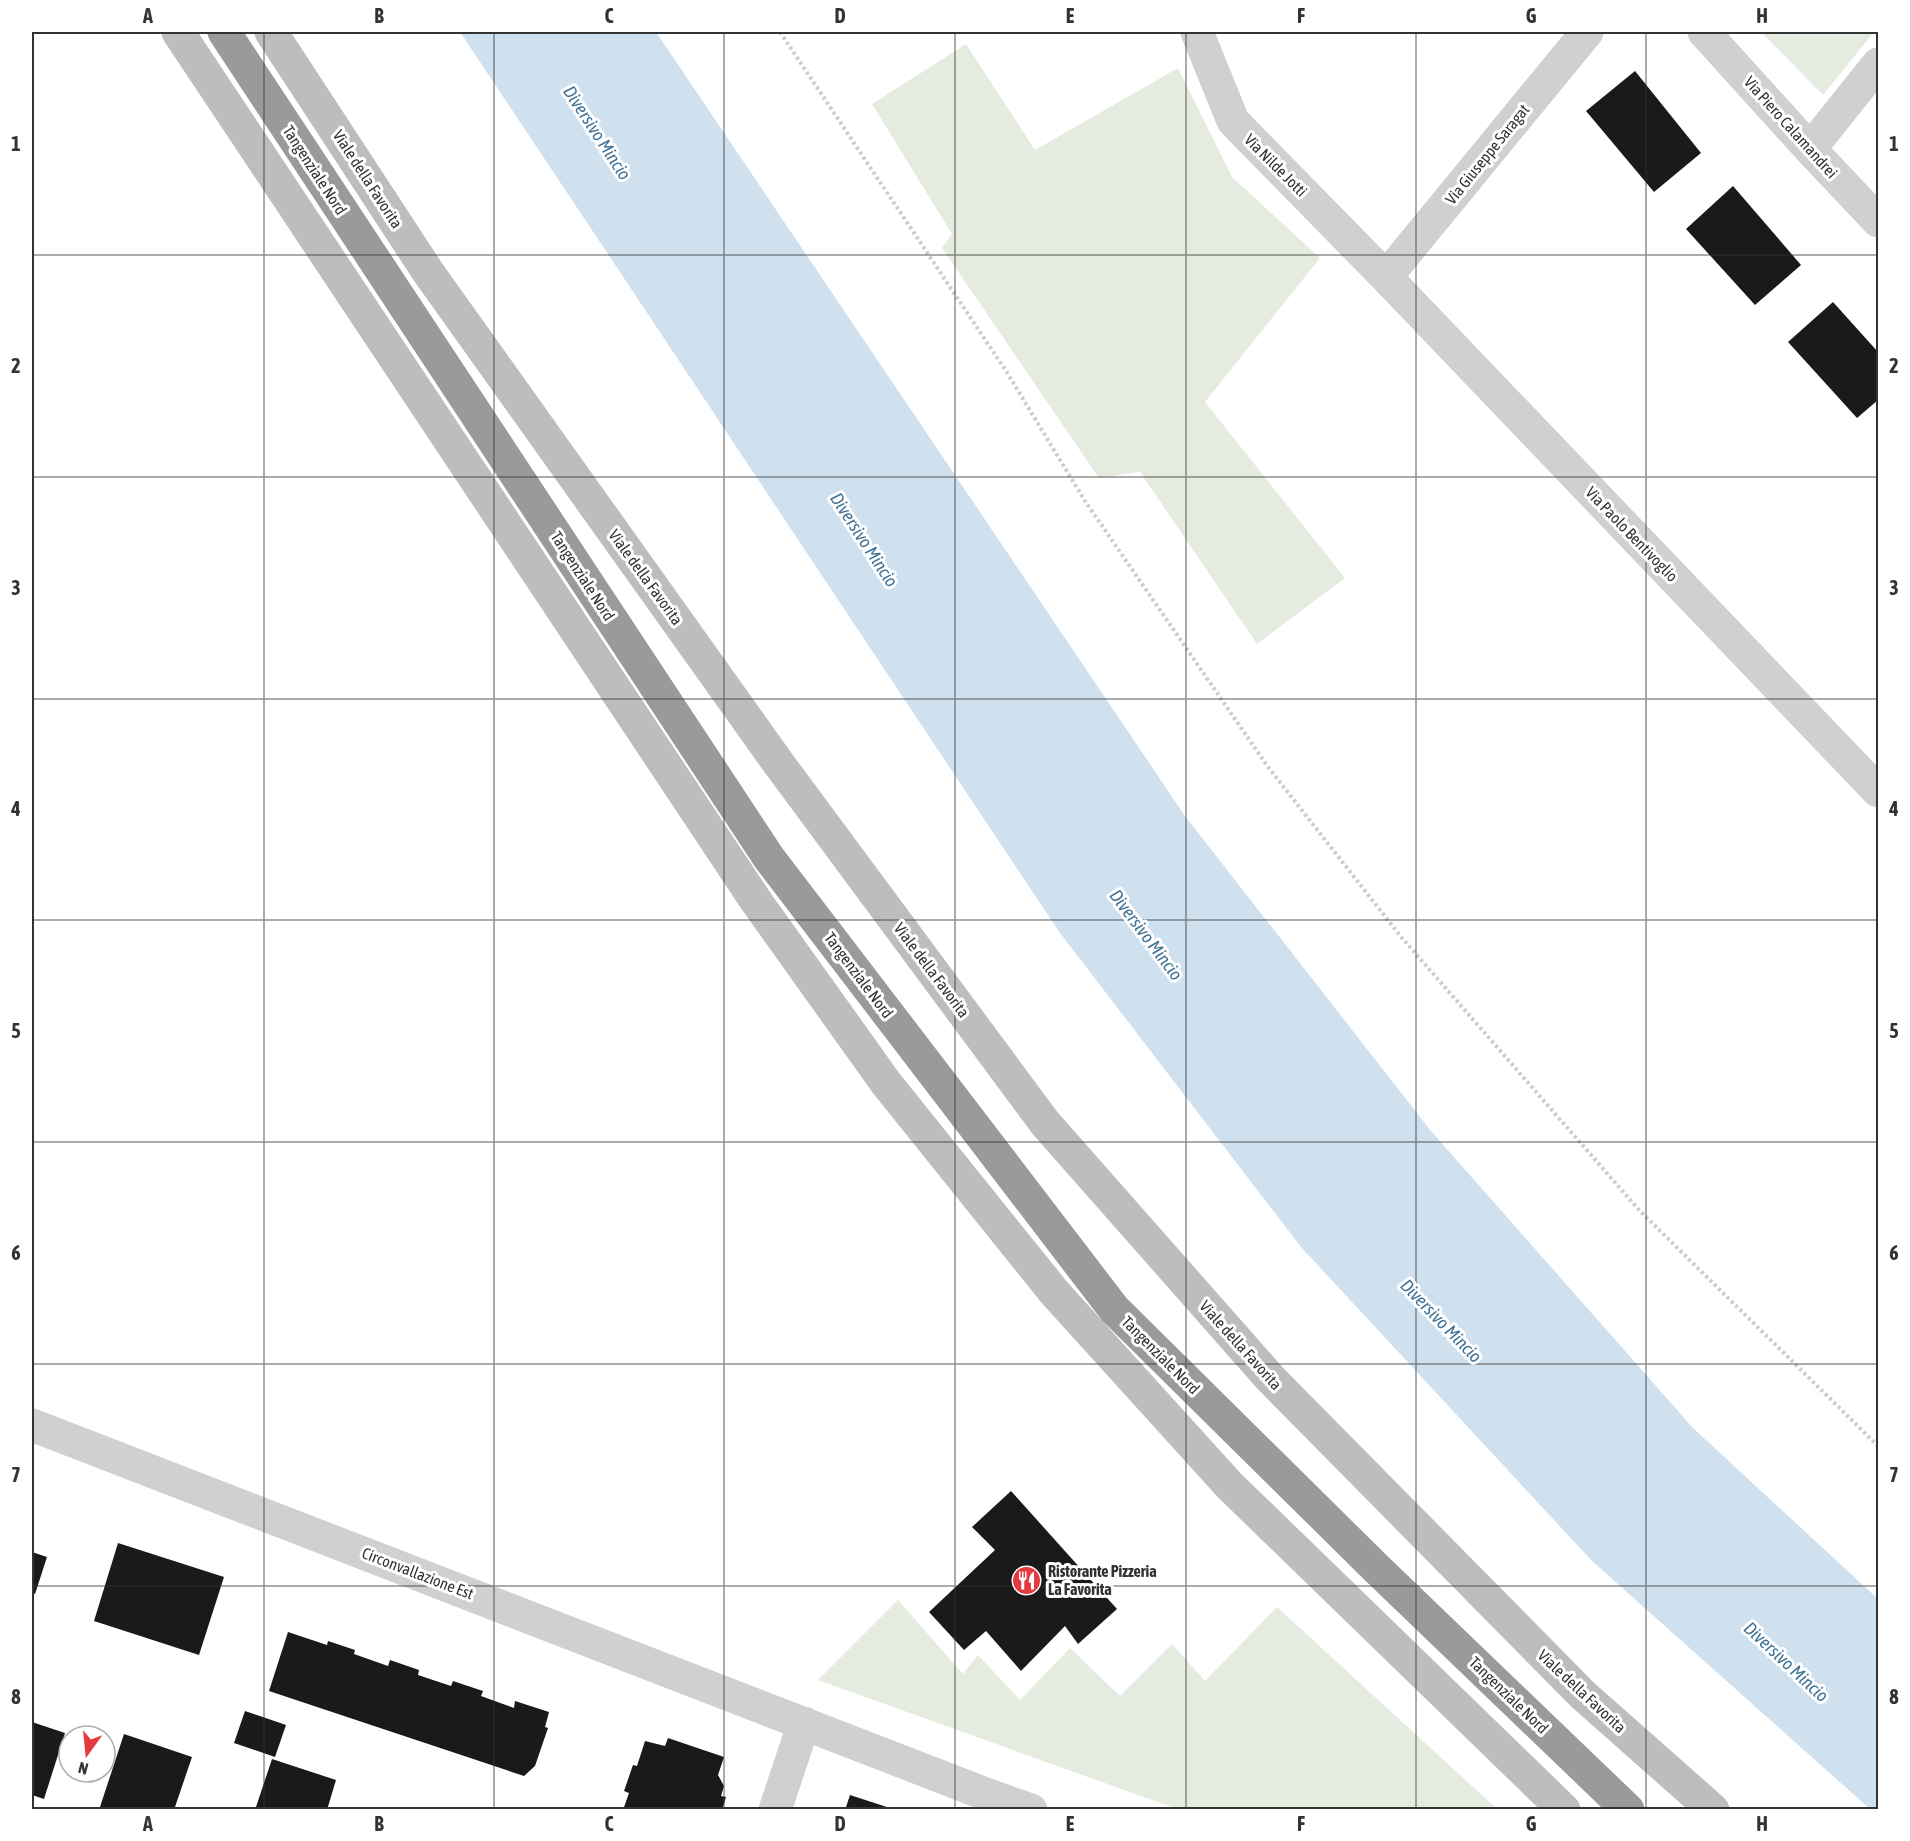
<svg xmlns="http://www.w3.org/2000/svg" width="1910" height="1841" font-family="'Asap Condensed',sans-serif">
  <rect width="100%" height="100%" fill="#fff"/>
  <!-- green -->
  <path fill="#e5ecdf" d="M1761,32H1874L1823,95Z
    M966,44L1035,150L1178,68L1232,177L1320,258L1205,402L1345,578L1257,644L1140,472L1099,478L942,248L952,234L872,104Z
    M898,1600L963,1674L978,1655L1020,1700L1070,1648L1120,1696L1172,1644L1205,1681L1277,1607L1497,1809H1177L818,1680Z"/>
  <!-- water -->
  <path fill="#cfe0ee" d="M460,32H656L1185,816L1431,1131L1693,1428L1878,1599V1809H1870L1591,1560L1301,1247L1060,933Z"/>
  <!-- building -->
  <path fill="#1a1a1a" d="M1635,71L1701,153L1654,192L1586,111Z
    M1733,186L1801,265L1755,305L1686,229Z
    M1833,302L1878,352V400L1857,418L1788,342Z
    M1011,1491L1117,1609L1078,1644L1065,1626L1021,1671L986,1631L964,1650L929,1612L995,1550L972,1527Z
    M118,1543L224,1577L199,1655L94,1621Z
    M32,1552L47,1557L35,1594L32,1593Z
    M288,1632L327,1645L328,1641L355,1650L354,1654L388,1666L390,1660L419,1670L418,1675L451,1686L453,1681L483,1691L481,1696L514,1708L515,1701L549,1712L545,1727L548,1728L535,1766L524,1776L269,1691Z
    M245,1711L286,1725L275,1757L234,1743Z
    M32,1722L65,1733L44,1799L32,1795Z
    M124,1734L192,1757L174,1810H99Z
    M668,1738L724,1757L718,1775L724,1786L721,1796L726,1797L722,1810H623L629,1793L624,1791L633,1765L637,1766L645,1741L665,1746Z
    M272,1759L336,1780L327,1810H255Z
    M850,1795L893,1809V1810H845Z"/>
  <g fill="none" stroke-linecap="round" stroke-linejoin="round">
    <!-- path -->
    <path stroke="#cdcdcd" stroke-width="4" stroke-dasharray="3 3" stroke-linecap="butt" d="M780,32L1006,371L1085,501L1268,767L1402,938L1639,1210L1878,1446"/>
    <!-- street -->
    <path stroke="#d0d0d0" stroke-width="33" d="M1197,32L1233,121L1386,277L1878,791
      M1704,32L1810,149L1878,221
      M1810,149L1878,64
      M1386,277L1587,32
      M32,1425L983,1793L1031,1810
      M775,1810L804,1723"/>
    <!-- secondary -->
    <path stroke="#bdbdbd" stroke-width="33" d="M178,32L756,901L886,1083L1054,1292L1229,1485L1564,1810
      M271,32L428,272L779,764L1045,1123L1270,1378L1583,1695L1713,1810"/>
    <!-- highway -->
    <path stroke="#9a9a9a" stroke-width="33" d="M224,32L769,858L1114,1309L1375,1567L1628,1810"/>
  </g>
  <!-- grid -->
  <path fill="none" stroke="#333" stroke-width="1.5" stroke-opacity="0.55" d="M264,32V1810M494,32V1810M724,32V1810M955,32V1810M1186,32V1810M1416,32V1810M1646,32V1810M32,255H1878M32,477H1878M32,699H1878M32,920H1878M32,1142H1878M32,1364H1878M32,1586H1878"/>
  <!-- icons -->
  <defs>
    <symbol id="restaurant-disc" viewBox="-11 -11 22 22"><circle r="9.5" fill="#e53940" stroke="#fff"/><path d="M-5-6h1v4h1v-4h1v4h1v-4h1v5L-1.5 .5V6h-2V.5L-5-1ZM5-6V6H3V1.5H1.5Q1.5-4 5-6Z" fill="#fff"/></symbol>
  </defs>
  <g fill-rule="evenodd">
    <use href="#restaurant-disc" x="1010" y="1564" width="33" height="33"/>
  </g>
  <g text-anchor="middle" stroke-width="6" stroke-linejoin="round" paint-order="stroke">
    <!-- street labels -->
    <g font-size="16" fill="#333" stroke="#fff">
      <text transform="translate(1791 127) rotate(48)" y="6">Via Piero Calamandrei</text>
      <text transform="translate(1487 154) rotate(-51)" y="6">Via Giuseppe Saragat</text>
      <text transform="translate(1276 165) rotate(45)" y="6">Via Nilde Jotti</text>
      <text transform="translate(315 170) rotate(57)" y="6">Tangenziale Nord</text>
      <text transform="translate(368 179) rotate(57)" y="6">Viale della Favorita</text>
      <text transform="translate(1632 534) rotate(46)" y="6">Via Paolo Bentivoglio</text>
      <text transform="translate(583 576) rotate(57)" y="6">Tangenziale Nord</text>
      <text transform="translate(646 577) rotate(54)" y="6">Viale della Favorita</text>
      <text transform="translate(932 970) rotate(53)" y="6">Viale della Favorita</text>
      <text transform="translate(859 975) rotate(53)" y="6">Tangenziale Nord</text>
      <text transform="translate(1241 1345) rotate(48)" y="6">Viale della Favorita</text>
      <text transform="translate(1161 1355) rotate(45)" y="6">Tangenziale Nord</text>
      <text transform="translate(418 1573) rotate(21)" y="6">Circonvallazione Est</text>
      <text transform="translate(1582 1691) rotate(43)" y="6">Viale della Favorita</text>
      <text transform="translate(1509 1695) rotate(44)" y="6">Tangenziale Nord</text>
    </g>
    <!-- poi labels -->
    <g font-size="16" font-weight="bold" fill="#333" stroke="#fff" text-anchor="start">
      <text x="1048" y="1577">Ristorante Pizzeria<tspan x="1048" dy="18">La Favorita</tspan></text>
    </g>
    <!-- water labels -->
    <g font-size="18" font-style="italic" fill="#3f7196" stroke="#fff">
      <text transform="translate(597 133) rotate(57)" y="6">Diversivo Mincio</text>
      <text transform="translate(864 540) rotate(57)" y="6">Diversivo Mincio</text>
      <text transform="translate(1146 935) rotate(53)" y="6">Diversivo Mincio</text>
      <text transform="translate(1441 1321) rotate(46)" y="6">Diversivo Mincio</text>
      <text transform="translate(1786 1662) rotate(43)" y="6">Diversivo Mincio</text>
    </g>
  </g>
  <!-- border -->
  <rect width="1910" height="1841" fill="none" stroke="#ffffff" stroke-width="66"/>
  <!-- north arrow -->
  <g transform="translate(87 1754) rotate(195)"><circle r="28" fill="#ffffff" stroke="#adadad" stroke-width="1.5"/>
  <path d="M0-4.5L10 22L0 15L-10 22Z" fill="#e53940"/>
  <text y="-9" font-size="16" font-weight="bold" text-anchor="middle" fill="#333333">N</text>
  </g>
  <rect x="33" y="33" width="1844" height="1775" fill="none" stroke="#333" stroke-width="2"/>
  <g font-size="20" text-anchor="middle" font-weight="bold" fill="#333">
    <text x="148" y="23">A</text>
    <text x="379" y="23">B</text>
    <text x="609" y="23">C</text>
    <text x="840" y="23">D</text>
    <text x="1070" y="23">E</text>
    <text x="1301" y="23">F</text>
    <text x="1531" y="23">G</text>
    <text x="1762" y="23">H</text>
    <text x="16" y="151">1</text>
    <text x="1894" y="151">1</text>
    <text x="16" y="373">2</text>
    <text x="1894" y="373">2</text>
    <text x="16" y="595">3</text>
    <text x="1894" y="595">3</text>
    <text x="16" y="816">4</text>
    <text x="1894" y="816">4</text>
    <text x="16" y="1038">5</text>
    <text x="1894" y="1038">5</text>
    <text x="16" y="1260">6</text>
    <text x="1894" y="1260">6</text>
    <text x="16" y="1482">7</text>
    <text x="1894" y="1482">7</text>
    <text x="16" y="1704">8</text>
    <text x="1894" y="1704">8</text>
    <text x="148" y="1831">A</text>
    <text x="379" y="1831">B</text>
    <text x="609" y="1831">C</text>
    <text x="840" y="1831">D</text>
    <text x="1070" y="1831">E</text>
    <text x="1301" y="1831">F</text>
    <text x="1531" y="1831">G</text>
    <text x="1762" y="1831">H</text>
  </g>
</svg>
